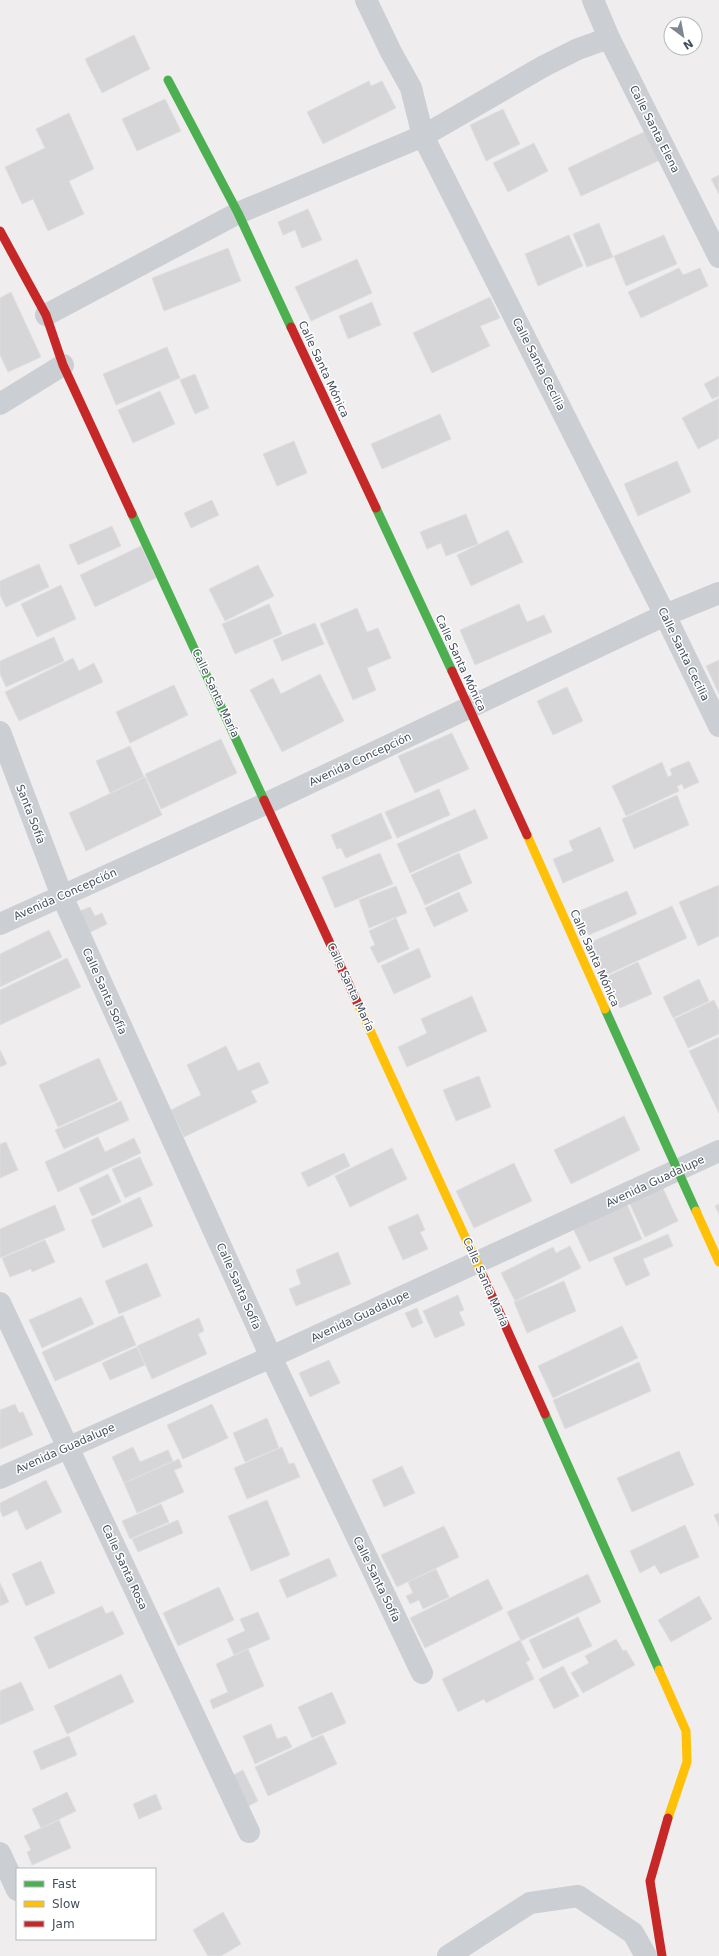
<svg xmlns="http://www.w3.org/2000/svg" width="719" height="1956" font-family="'DejaVu Sans',sans-serif">
  <rect width="100%" height="100%" fill="#efeded"/>
  <!-- building -->
  <path fill="#d6d5d7" stroke="#e0dfe0" d="M134,35L150,69L102,93L85,59Z
    M369,81L371,86L382,81L396,108L323,144L307,112Z
    M165,99L181,131L137,151L122,119Z
    M503,109L520,144L486,161L470,125Z
    M69,113L94,169L69,181L84,214L48,231L33,199L22,204L5,167L45,148L36,129Z
    M646,131L660,160L581,196L568,168Z
    M534,143L548,171L508,192L493,163Z
    M719,175V194L711,179Z
    M308,209L322,240L302,248L295,230L283,235L278,222Z
    M599,223L613,257L587,267L573,234Z
    M569,235L583,266L538,286L525,254Z
    M664,235L677,264L626,286L614,256Z
    M228,248L241,281L164,311L152,278Z
    M357,259L372,293L311,321L295,287Z
    M679,268L683,275L700,268L708,286L641,318L628,292Z
    M11,292L41,357L8,372L0,355V298Z
    M490,297L500,318L480,326L490,346L432,373L413,333Z
    M372,302L381,325L348,339L339,316Z
    M167,347L180,378L116,405L103,374Z
    M195,374L209,408L195,414L180,380Z
    M719,376V396L712,399L704,384Z
    M160,391L175,424L133,443L118,410Z
    M719,398V438L698,449L682,418Z
    M440,414L451,439L382,469L371,444Z
    M294,441L307,473L277,486L263,454Z
    M677,461L691,492L638,516L624,484Z
    M212,500L219,515L191,528L184,513Z
    M466,514L478,544L446,556L441,543L427,549L420,532Z
    M112,526L121,546L78,565L69,545Z
    M508,530L523,562L471,586L457,555Z
    M141,546L156,578L95,607L80,575Z
    M39,564L49,587L6,607L0,595V581Z
    M258,565L274,596L225,621L209,589Z
    M61,585L76,619L37,637L21,604Z
    M269,604L282,634L235,654L222,624Z
    M519,604L527,622L544,615L552,632L475,665L460,630Z
    M357,608L367,632L378,628L391,658L367,668L376,690L353,700L320,624Z
    M315,623L324,644L282,661L273,640Z
    M54,637L64,661L6,687L0,674V661Z
    M73,658L79,671L94,663L103,682L19,721L5,692Z
    M719,660V694L706,666Z
    M320,674L344,721L282,752L250,690L273,678L281,694Z
    M174,685L188,715L130,743L116,712Z
    M567,687L583,721L553,735L537,701Z
    M452,733L469,769L415,793L398,756Z
    M221,739L237,773L161,809L145,774Z
    M130,746L144,777L110,793L96,761Z
    M689,761L699,782L684,789L682,784L677,786L679,791L626,816L612,786L662,762L668,777L672,775L670,769Z
    M145,777L162,815L86,851L69,813Z
    M439,789L450,815L397,838L385,812Z
    M677,795L689,825L634,849L622,819Z
    M475,809L488,838L410,873L397,844Z
    M381,813L392,838L346,858L341,848L337,849L331,835Z
    M600,827L614,861L563,883L553,859L573,851L569,841Z
    M380,853L393,884L335,908L322,877Z
    M459,853L472,883L425,905L411,875Z
    M719,885V936L698,946L679,902Z
    M396,886L407,913L369,928L359,900Z
    M627,891L637,914L589,935L579,911Z
    M459,892L468,911L434,927L425,908Z
    M672,906L687,938L604,976L589,943Z
    M90,907L95,916L102,913L107,924L87,934L77,912Z
    M396,918L409,949L378,963L370,947L375,945L369,931Z
    M49,930L62,957L0,987V954Z
    M419,948L431,977L394,994L381,966Z
    M67,958L81,987L0,1025V990Z
    M638,962L652,994L620,1008L606,977Z
    M699,979L709,1001L673,1018L663,997Z
    M472,996L487,1031L407,1067L398,1047L427,1033L421,1019Z
    M714,1000L719,1011V1034L688,1048L674,1019Z
    M719,1037V1113L689,1051Z
    M226,1046L238,1071L259,1062L269,1083L251,1091L257,1102L184,1137L171,1110L201,1095L187,1065Z
    M0,1050L7,1064L0,1067Z
    M99,1058L118,1100L58,1127L39,1085Z
    M479,1076L491,1107L456,1121L443,1090Z
    M121,1101L129,1120L64,1149L55,1130Z
    M624,1116L640,1150L571,1184L554,1150Z
    M98,1137L105,1152L134,1138L141,1153L58,1192L45,1162Z
    M6,1142L18,1170L0,1178V1144Z
    M392,1148L407,1179L350,1207L335,1176Z
    M344,1153L350,1166L308,1187L301,1173Z
    M140,1157L153,1185L125,1198L112,1169Z
    M514,1163L532,1201L474,1228L456,1191Z
    M108,1174L121,1202L92,1216L79,1188Z
    M662,1186L678,1221L645,1237L629,1202Z
    M140,1197L153,1226L103,1248L91,1220Z
    M626,1202L642,1239L589,1262L572,1226Z
    M719,1204V1214L715,1206Z
    M55,1205L65,1230L0,1258V1229Z
    M418,1214L425,1230L420,1232L428,1249L403,1260L388,1227Z
    M668,1234L673,1246L643,1259L650,1275L626,1286L613,1258Z
    M45,1240L55,1262L32,1272L31,1269L10,1277L2,1258Z
    M570,1246L581,1268L515,1301L501,1273L553,1247L556,1253Z
    M338,1252L351,1284L296,1306L289,1289L301,1284L296,1270Z
    M147,1263L161,1296L119,1314L105,1281Z
    M564,1281L576,1311L527,1333L514,1302Z
    M458,1295L464,1310L459,1312L465,1325L435,1338L423,1311Z
    M81,1297L94,1324L42,1348L29,1320Z
    M417,1308L423,1323L412,1328L405,1313Z
    M123,1315L136,1345L55,1381L42,1352Z
    M199,1318L204,1331L198,1334L207,1354L152,1379L137,1346Z
    M622,1326L638,1358L553,1398L538,1366Z
    M137,1347L145,1365L110,1380L102,1363Z
    M329,1360L340,1383L310,1397L299,1373Z
    M639,1362L651,1391L565,1429L553,1400Z
    M15,1404L19,1413L23,1412L33,1435L0,1449V1410Z
    M212,1404L228,1438L183,1459L167,1425Z
    M267,1418L279,1448L245,1462L233,1433Z
    M133,1447L140,1462L168,1450L173,1461L124,1483L112,1457Z
    M282,1447L289,1464L294,1463L300,1477L247,1499L234,1468Z
    M679,1451L694,1485L632,1512L617,1478Z
    M179,1459L182,1467L174,1470L184,1492L137,1513L124,1483Z
    M402,1466L415,1493L384,1507L372,1480Z
    M46,1480L62,1512L26,1530L17,1510L3,1517L0,1510V1503Z
    M267,1500L290,1555L251,1571L228,1516Z
    M161,1504L169,1522L130,1539L122,1521Z
    M719,1513V1526L714,1515Z
    M178,1520L183,1533L138,1552L132,1539Z
    M685,1525L699,1557L660,1574L655,1565L640,1573L630,1551Z
    M444,1526L459,1557L397,1587L381,1555Z
    M329,1558L337,1576L287,1598L279,1580Z
    M41,1561L55,1593L26,1606L12,1574Z
    M436,1569L449,1597L423,1609L419,1600L410,1604L406,1596L413,1593L408,1582Z
    M588,1574L601,1602L521,1641L507,1612Z
    M488,1579L503,1609L425,1648L410,1618Z
    M0,1583L9,1602L0,1606Z
    M219,1587L234,1620L178,1646L163,1613Z
    M699,1596L712,1619L671,1642L658,1620Z
    M102,1606L106,1614L113,1611L124,1634L49,1669L34,1637Z
    M258,1612L270,1639L234,1655L227,1639L245,1631L240,1619Z
    M578,1617L592,1646L543,1669L529,1640Z
    M616,1639L623,1651L626,1650L635,1665L583,1693L571,1673L589,1663L585,1656Z
    M520,1640L530,1660L526,1662L534,1679L486,1703L484,1699L458,1712L442,1679Z
    M248,1649L264,1686L213,1709L210,1700L228,1692L216,1664Z
    M563,1666L579,1696L554,1709L539,1679Z
    M121,1674L134,1702L67,1734L54,1706Z
    M21,1682L34,1710L0,1725V1691Z
    M332,1692L346,1723L312,1738L298,1707Z
    M271,1724L277,1739L286,1736L292,1747L255,1764L243,1736Z
    M323,1735L337,1764L268,1796L255,1767Z
    M69,1736L77,1755L41,1770L33,1751Z
    M243,1770L258,1801L247,1807L231,1776Z
    M67,1792L76,1811L41,1828L32,1809Z
    M156,1794L162,1809L139,1819L133,1804Z
    M59,1820L71,1848L32,1865L27,1852L31,1850L24,1836Z
    M223,1912L241,1944L221,1956H208L193,1930Z"/>
  <g fill="none" stroke-linecap="round" stroke-linejoin="round">
    <!-- street -->
    <path stroke="#cbced2" stroke-width="22" d="M366,0L391,52L411,88L423,136L665,615L719,726
      M593,0L609,38L719,257
      M46,315L238,213L423,136L544,66L578,49L609,38
      M0,404L63,365
      M0,732L62,896L271,1357L422,1673
      M0,924L267,803L665,615L719,593
      M0,1303L249,1832
      M0,1478L271,1357L719,1151
      M0,1853L17,1890
      M448,1956L530,1903L578,1896L633,1933L646,1956"/>
    <!-- fast -->
    <path stroke="#4caf50" stroke-width="9" d="M168,80L238,213L291,327
      M376,508L452,671
      M132,514L264,800
      M605,1009L696,1211
      M545,1414L659,1670"/>
    <!-- slow -->
    <path stroke="#ffc107" stroke-width="9" d="M527,835L605,1009
      M357,1002L483,1276
      M696,1211L719,1262
      M659,1670L686,1731L687,1762L668,1818"/>
    <!-- jam -->
    <path stroke="#c62828" stroke-width="9" d="M0,231L46,315L63,365L132,514
      M291,327L376,508
      M452,671L527,835
      M264,800L357,1002
      M483,1276L545,1414
      M662,1956L650,1881L668,1818"/>
  </g>
  <g text-anchor="middle" stroke-width="3" stroke-linejoin="round" paint-order="stroke">
    <!-- street labels -->
    <g font-size="11" fill="#434f5c" stroke="#fff">
      <text transform="translate(655 129) rotate(63)" y="4">Calle Santa Elena</text>
      <text transform="translate(539 364) rotate(63)" y="4">Calle Santa Cecilia</text>
      <text transform="translate(324 369) rotate(65)" y="4">Calle Santa Mónica</text>
      <text transform="translate(684 654) rotate(64)" y="4">Calle Santa Cecilia</text>
      <text transform="translate(461 663) rotate(65)" y="4">Calle Santa Mónica</text>
      <text transform="translate(216 693) rotate(65)" y="4">Calle Santa María</text>
      <text transform="translate(360 759) rotate(-25)" y="4">Avenida Concepción</text>
      <text transform="translate(31 814) rotate(69)" y="4">Santa Sofía</text>
      <text transform="translate(65 894) rotate(-24)" y="4">Avenida Concepción</text>
      <text transform="translate(595 958) rotate(66)" y="4">Calle Santa Mónica</text>
      <text transform="translate(351 987) rotate(65)" y="4">Calle Santa María</text>
      <text transform="translate(105 991) rotate(66)" y="4">Calle Santa Sofía</text>
      <text transform="translate(655 1181) rotate(-25)" y="4">Avenida Guadalupe</text>
      <text transform="translate(486 1282) rotate(66)" y="4">Calle Santa María</text>
      <text transform="translate(239 1286) rotate(66)" y="4">Calle Santa Sofía</text>
      <text transform="translate(360 1316) rotate(-25)" y="4">Avenida Guadalupe</text>
      <text transform="translate(65 1448) rotate(-24)" y="4">Avenida Guadalupe</text>
      <text transform="translate(125 1567) rotate(65)" y="4">Calle Santa Rosa</text>
      <text transform="translate(377 1579) rotate(64)" y="4">Calle Santa Sofía</text>
    </g>
  </g>
  <!-- legend -->
  <rect x="16" y="1868" width="140" height="72" fill="#ffffff" stroke="#b4b9be"/>
  <rect x="24" y="1881" width="20" height="6" fill="#4caf50" stroke="#b4b9be"/>
  <text x="52" y="1888" font-size="12" fill="#434f5c">Fast</text>
  <rect x="24" y="1901" width="20" height="6" fill="#ffc107" stroke="#b4b9be"/>
  <text x="52" y="1908" font-size="12" fill="#434f5c">Slow</text>
  <rect x="24" y="1921" width="20" height="6" fill="#c62828" stroke="#b4b9be"/>
  <text x="52" y="1928" font-size="12" fill="#434f5c">Jam</text>
  <!-- north arrow -->
  <g transform="translate(683 36) rotate(148)"><circle r="19" fill="#ffffff" stroke="#b4b9be"/>
  <path d="M0-3L7 15L0 10L-7 15Z" fill="#7f868f"/>
  <text y="-6" font-size="11" font-weight="bold" text-anchor="middle" fill="#434f5c">N</text>
  </g>
</svg>
